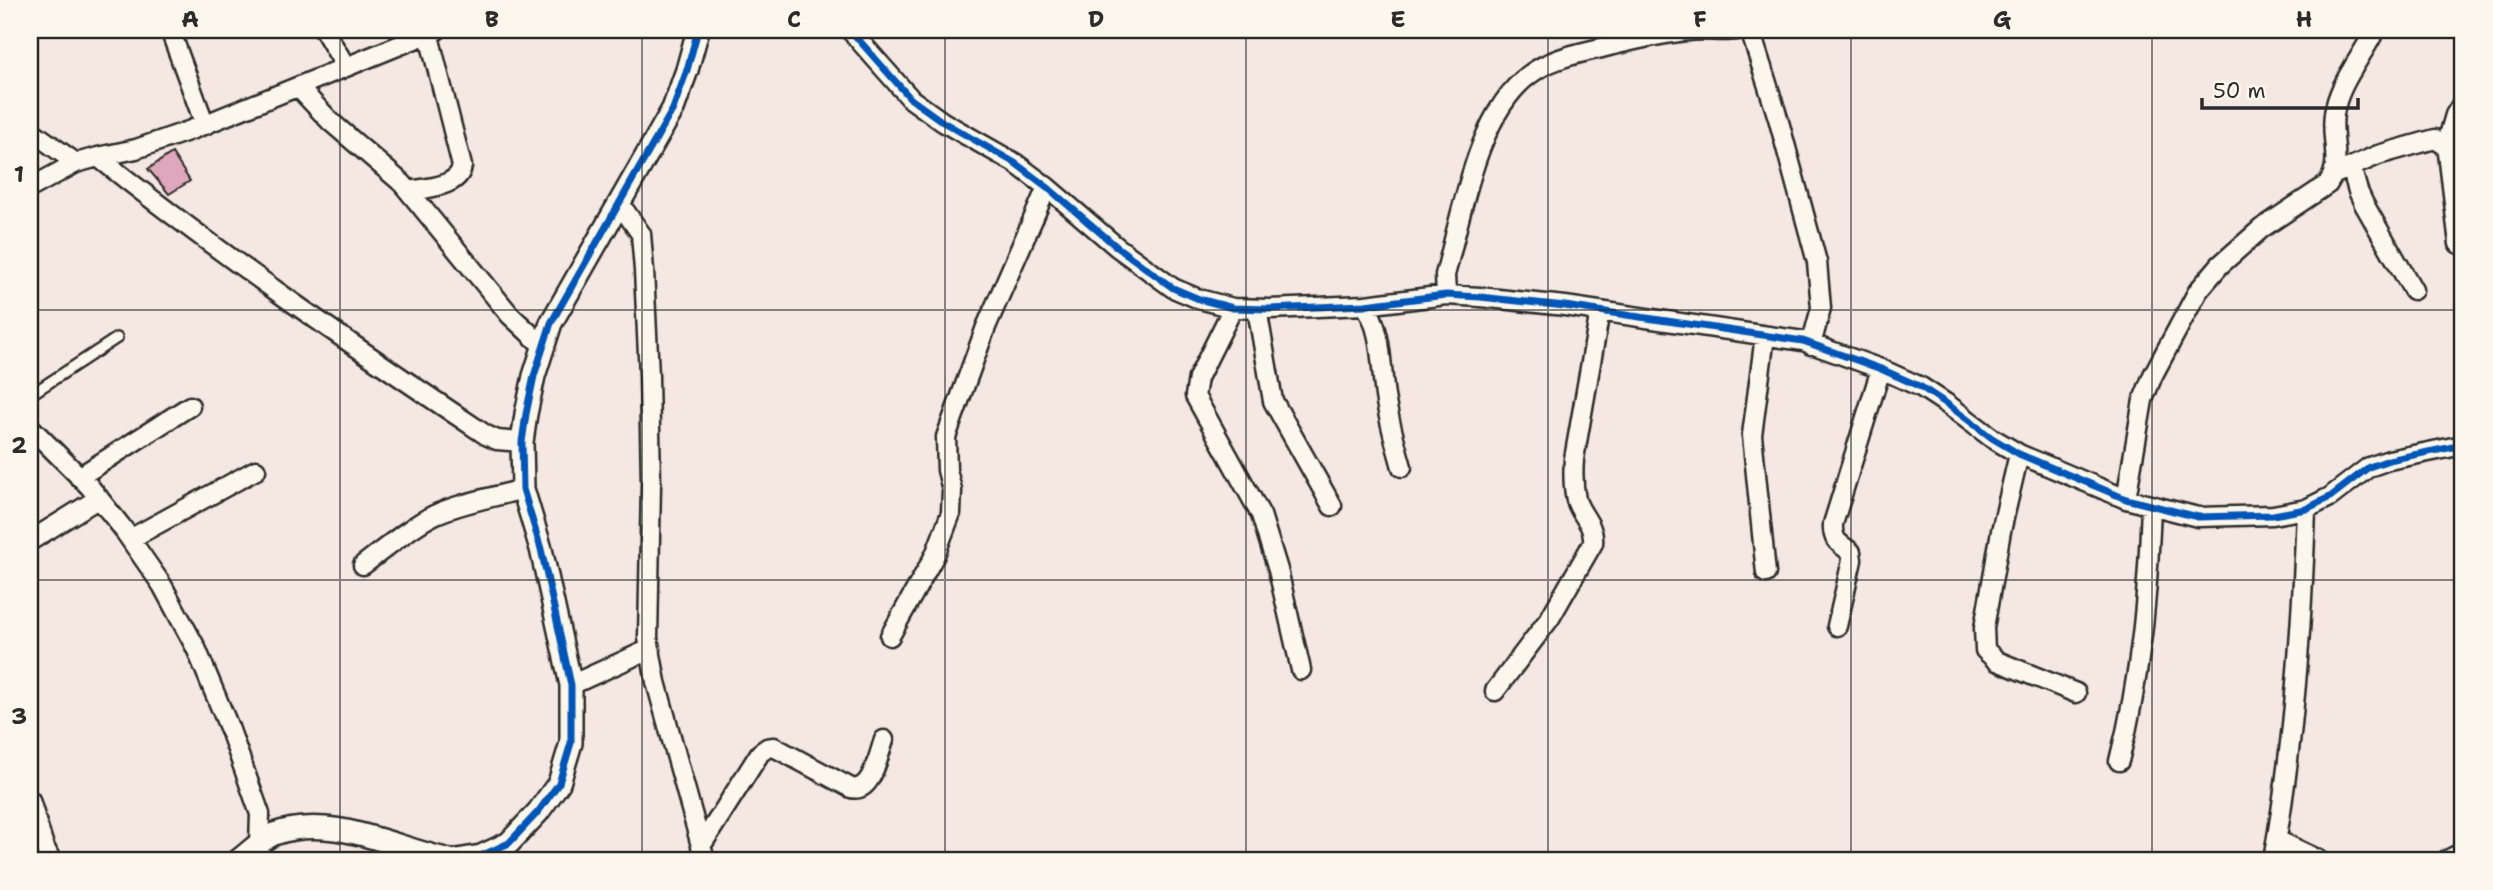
<svg xmlns="http://www.w3.org/2000/svg" width="2493" height="890" font-family="'Shantell Sans',sans-serif">
  <rect width="100%" height="100%" fill="#f5e7e2"/>
  <filter id="ink" filterUnits="userSpaceOnUse"><feTurbulence type="fractalNoise" baseFrequency=".0143" numOctaves="2"/><feDisplacementMap in="SourceGraphic" scale="14" xChannelSelector="R" yChannelSelector="G"/><feConvolveMatrix kernelMatrix="1 2 1 2 8 2 1 2 1" color-interpolation-filters="sRGB"/></filter>
  <g filter="url(#ink)">
    <!-- building -->
    <path fill="#dfa7bb" stroke="#2b2b2b" stroke-width="2" d="M172,153L190,181L169,194L148,169Z"/>
    <g fill="none" stroke-linecap="round" stroke-linejoin="round">
      <defs>
        <path id="service" d="M30,395L117,338"/>
        <path id="minor" d="M170,30L205,125
          M324,30L346,67
          M850,30L911,99L943,122L1015,163L1047,187L1117,247L1173,288L1199,299L1233,308L1269,309L1365,305L1446,295L1480,297L1565,306L1803,341L1881,369L1921,387L1947,404L1992,438L2019,454L2126,499L2198,517L2273,515L2306,509L2330,497L2369,467L2389,460L2463,445
          M1750,30L1778,118L1817,262L1821,308L1811,345
          M298,87L331,122L402,183L510,315L542,345
          M30,130L76,163L98,157C222,256 353,346 486,435L497,440L522,442
          M2446,146L2455,115L2463,102
          M98,157L136,149L191,130L437,30
          M2351,167L2358,191L2364,204L2413,290
          M2335,174L2378,155L2435,139L2446,146L2448,153L2459,244
          M30,188L76,163
          M409,191C426,188 459,187 462,166L428,32
          M620,204L641,234L644,270L649,376L651,484L648,638L656,682L705,860
          M1446,295L1445,275C1462,214 1477,114 1529,75C1552,57 1582,53 1609,46C1635,40 1662,33 1688,31C1705,29 1720,32 1737,30
          M1365,305C1384,333 1380,370 1386,402C1390,424 1396,446 1402,467
          M1233,308L1198,378L1195,396L1261,515L1278,570L1301,670
          M1257,309L1273,401L1332,506
          M1765,336L1752,435L1766,573
          M30,427L89,486L121,526L162,585L196,648L230,730L260,814L259,844
          M2019,454L2001,531L1984,628L1985,650L1997,661L2076,693
          M79,477L190,406
          M2126,499L2143,400L2153,375L2198,291L2220,265L2262,228L2328,184C2343,162 2330,139 2334,114C2338,84 2362,57 2375,30
          M130,539L256,470
          M30,541L99,498
          M363,565C386,548 408,528 434,515C459,503 495,497 523,489
          M1837,626L1852,560L1851,552C1839,543 1832,541 1833,524L1881,369
          M890,636L935,555L951,513L952,490L947,470L946,437L986,327L1047,187
          M571,685L650,649
          M1495,691L1550,618L1593,543C1595,525 1581,516 1576,500C1573,486 1573,472 1574,459L1600,311
          M2119,761C2141,677 2148,592 2151,505
          M30,800L44,846L51,860
          M2277,840L2319,860
          M701,846L760,753L767,748L774,747L851,788C872,793 878,756 884,740
          M2273,860C2294,744 2302,626 2306,509
          M2447,860L2463,852"/>
        <path id="tertiary" d="M239,860C250,852 262,839 274,834C333,813 393,848 450,860
          M457,860L481,856L509,843L538,812L559,783L571,743V685L541,549L523,489L522,442L526,414L534,376L551,323L673,109L687,70L698,30"/>
      </defs>
      <!-- service casing -->
      <use href="#service" stroke="#2b2b2b" stroke-width="14"/>
      <!-- minor casing -->
      <use href="#minor" stroke="#2b2b2b" stroke-width="23"/>
      <!-- tertiary casing -->
      <use href="#tertiary" stroke="#2b2b2b" stroke-width="26"/>
      <!-- service -->
      <use href="#service" stroke="#fbf7ec" stroke-width="9"/>
      <!-- minor -->
      <use href="#minor" stroke="#fbf7ec" stroke-width="18"/>
      <!-- tertiary -->
      <use href="#tertiary" stroke="#fbf7ec" stroke-width="21"/>
      <defs>
        <path id="cycleway" d="M850,30L911,99L943,122L1015,163L1047,187L1117,247L1173,288L1199,299L1233,308L1269,309L1365,305L1446,295L1480,297L1565,306L1803,341L1881,369L1921,387L1947,404L1992,438L2019,454L2126,499L2198,517L2273,515L2306,509L2330,497L2369,467L2389,460L2463,445
          M457,860L481,856L509,843L538,812L559,783L571,743V685L541,549L523,489L522,442L526,414L534,376L551,323L673,109L687,70L698,30"/>
      </defs>
      <!-- cycleway casing -->
      <use href="#cycleway" stroke="#fbf7ec" stroke-width="11"/>
      <!-- cycleway -->
      <use href="#cycleway" stroke="#0057b8" stroke-width="7"/>
    </g>
  </g>
  <!-- grid -->
  <path fill="none" stroke="#2b2b2b" stroke-width="2" stroke-opacity="0.55" d="M340,30V860M642,30V860M945,30V860M1246,30V860M1548,30V860M1851,30V860M2152,30V860M30,310H2463M30,580H2463"/>
  <!-- margin -->
  <rect width="2493" height="890" fill="none" stroke="#fbf7ec" stroke-width="77"/>
  <!-- scale -->
  <path d="M2202 98v10h156v-10" fill="none" stroke="#2b2b2b" stroke-width="3.5"/>
  <text x="2213" y="98" font-size="21" fill="#2b2b2b" stroke="#fbf7ec" stroke-width="5" paint-order="stroke">50 m</text>
  <rect x="38" y="38" width="2416" height="814" fill="none" stroke="#2b2b2b" stroke-width="2.5"/>
  <g font-size="23" text-anchor="middle" font-weight="bold" fill="#2b2b2b">
    <text x="190" y="27">A</text>
    <text x="492" y="27">B</text>
    <text x="794" y="27">C</text>
    <text x="1096" y="27">D</text>
    <text x="1398" y="27">E</text>
    <text x="1700" y="27">F</text>
    <text x="2002" y="27">G</text>
    <text x="2304" y="27">H</text>
    <text x="19" y="182">1</text>
    <text x="19" y="453">2</text>
    <text x="19" y="724">3</text>
  </g>
</svg>
